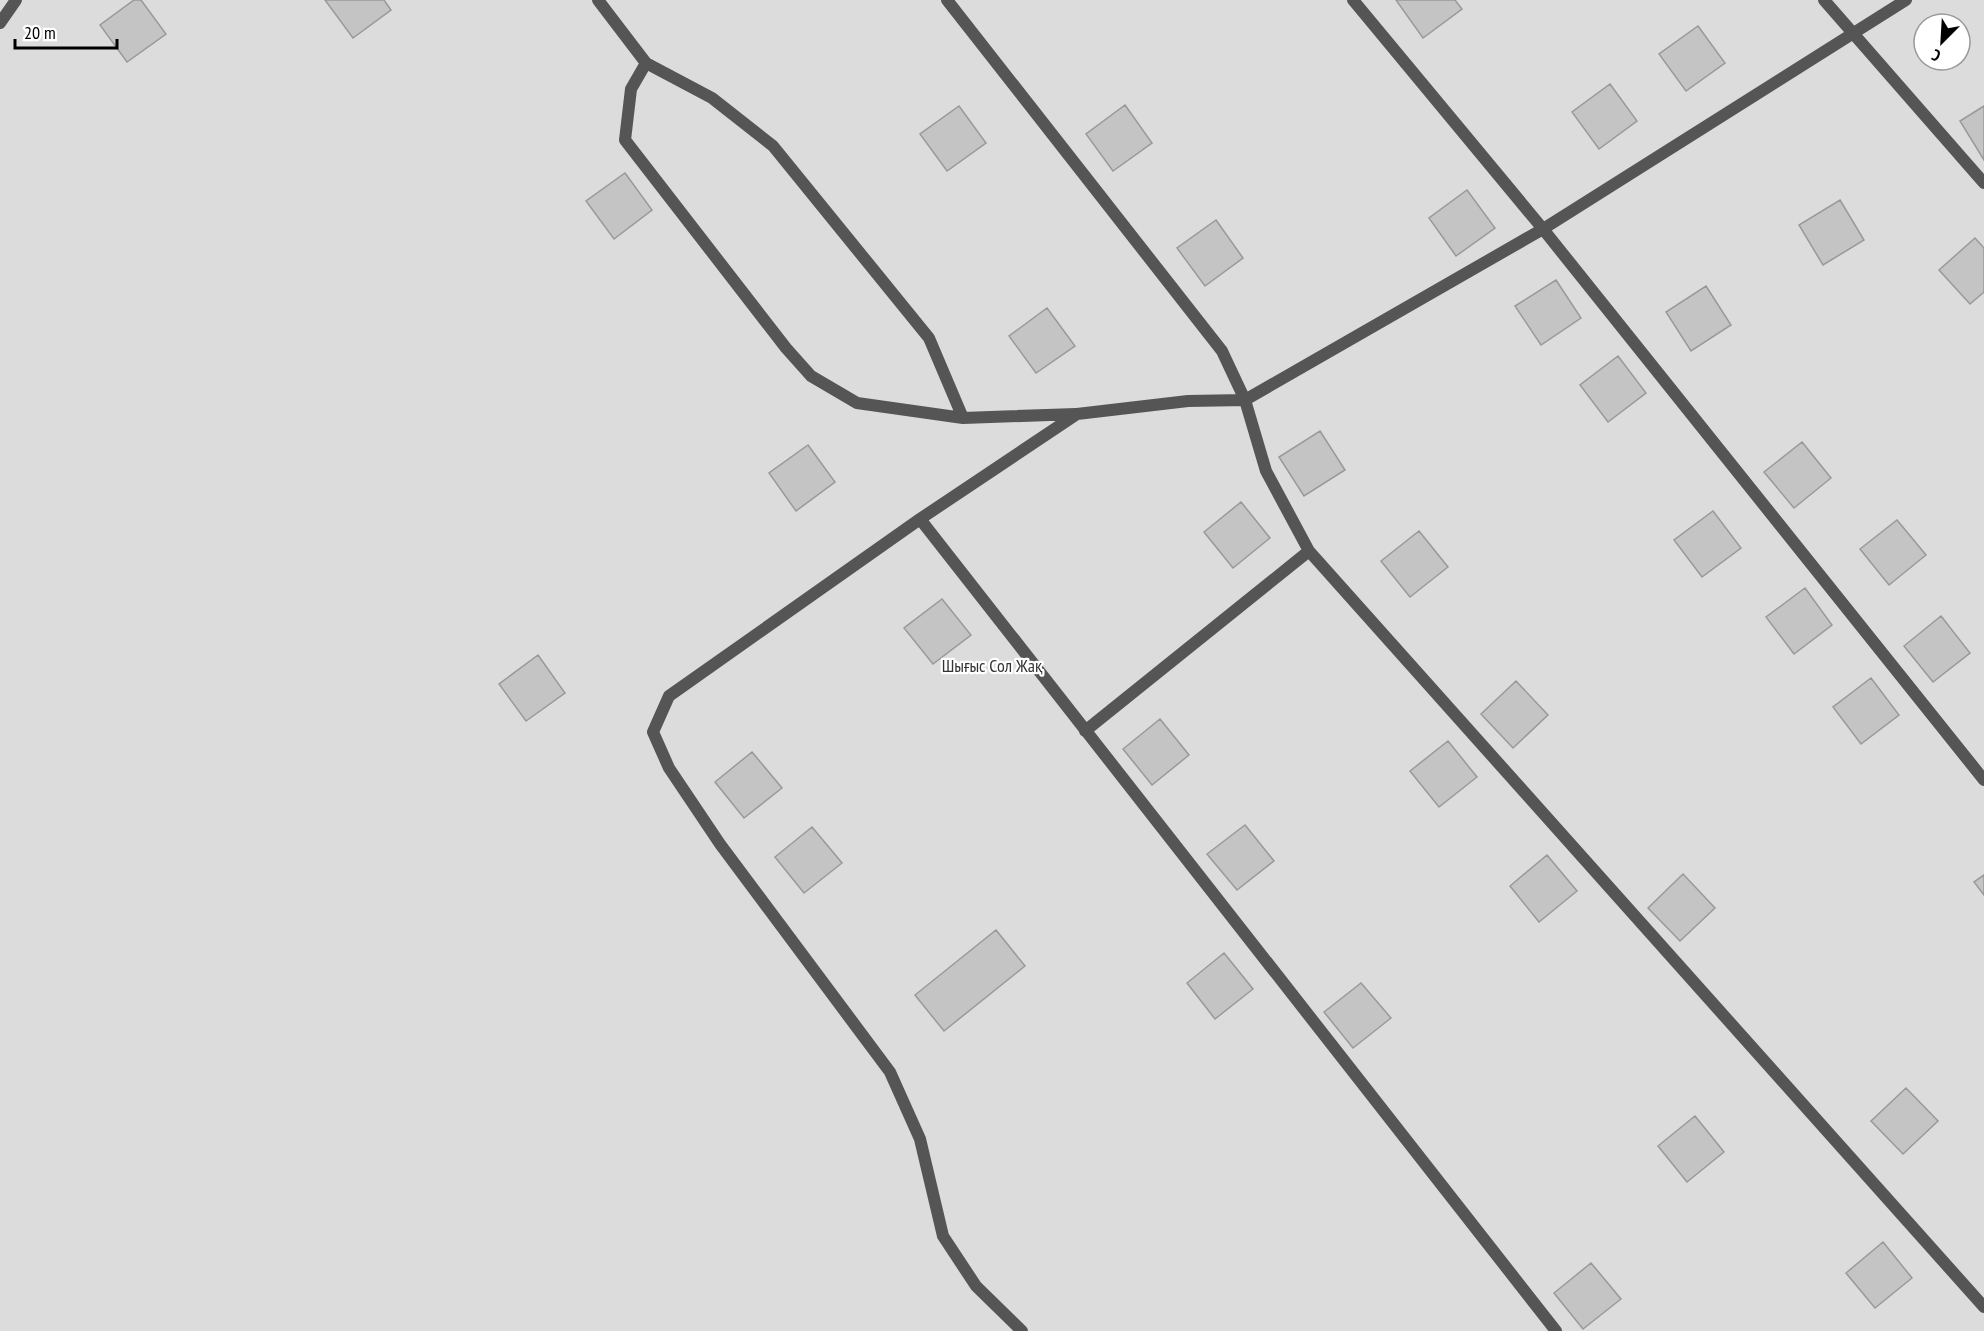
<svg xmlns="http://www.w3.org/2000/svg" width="1984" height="1331" font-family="'PT Sans Narrow',sans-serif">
  <rect width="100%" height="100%" fill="#fff"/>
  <!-- green -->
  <path fill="#dcdcdc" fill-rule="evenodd" d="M0,0H1984V1331H0ZM1924,24H1960V60H1924Z"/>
  <!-- building -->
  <path fill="#c4c4c4" stroke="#999" stroke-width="1.5" d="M134,0H141L166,34L127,62L100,25Z
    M325,0H384L391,10L353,38Z
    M1396,0H1455L1462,9L1423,38Z
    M1698,26L1725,63L1686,91L1659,54Z
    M1610,84L1637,121L1599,149L1572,112Z
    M1125,105L1152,143L1113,171L1086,134Z
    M959,106L986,143L947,171L920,134Z
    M1984,106V160L1960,121Z
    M625,173L652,210L614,239L586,201Z
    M1467,190L1495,228L1456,256L1429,218Z
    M1840,200L1864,240L1823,265L1799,225Z
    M1216,220L1243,258L1205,286L1177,248Z
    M1975,238L1984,248V292L1970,304L1939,270Z
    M1556,280L1581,318L1541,345L1515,306Z
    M1706,286L1731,325L1691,351L1666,312Z
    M1047,308L1075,346L1036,373L1009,336Z
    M1618,356L1646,393L1608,422L1580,385Z
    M1320,431L1345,470L1304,496L1279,457Z
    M1802,442L1831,478L1794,508L1764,472Z
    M808,445L835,482L796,511L769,473Z
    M1241,502L1270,538L1233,568L1204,532Z
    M1713,511L1741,548L1702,577L1674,540Z
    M1897,520L1926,555L1889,585L1860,549Z
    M1419,531L1448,567L1410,597L1381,561Z
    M1805,588L1832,625L1794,654L1766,617Z
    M942,599L971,635L933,664L904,628Z
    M1941,616L1970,653L1933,682L1904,646Z
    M538,655L565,693L526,721L499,684Z
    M1871,678L1899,715L1861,744L1833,707Z
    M1516,681L1548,715L1513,748L1481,714Z
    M1160,719L1189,755L1152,785L1123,749Z
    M1448,741L1477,777L1439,807L1410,771Z
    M752,752L782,788L744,818L715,782Z
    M1245,825L1274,861L1237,890L1207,854Z
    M812,827L842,863L804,893L775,857Z
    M1547,855L1577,891L1539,922L1510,886Z
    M1683,874L1715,908L1680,941L1648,908Z
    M1984,875V895L1974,882Z
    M996,930L1025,966L944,1031L915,995Z
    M1224,953L1253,989L1215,1019L1187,983Z
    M1361,983L1391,1018L1353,1048L1324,1012Z
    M1906,1088L1938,1121L1903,1154L1871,1121Z
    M1695,1116L1724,1152L1687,1182L1658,1146Z
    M1883,1242L1912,1278L1875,1308L1846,1273Z
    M1591,1263L1621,1299L1583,1329L1554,1293Z"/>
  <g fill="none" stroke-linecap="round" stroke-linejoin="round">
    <!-- minor -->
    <path stroke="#555" stroke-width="12" d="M598,0L646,63L712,98L773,146L929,338L963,418
      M947,0L1222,351L1245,400L1266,471L1309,551L1984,1307
      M1353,0L1543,229L1984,780
      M1824,0L1984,183
      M0,23L16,0
      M646,63L631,89L625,140L786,348L811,376L857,403L963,418L1076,414
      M920,519L1556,1331
      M1085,731L1309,551
      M1022,1331L976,1286L943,1236L920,1139L890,1072L720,844L669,768L653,732L669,696L920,519L1077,414L1188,401L1245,400L1543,229L1906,0"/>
  </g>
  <g text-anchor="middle" stroke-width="4.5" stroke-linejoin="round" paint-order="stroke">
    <!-- park labels -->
    <g font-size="18" fill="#333" stroke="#fff">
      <text x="992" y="672">Шығыс Сол Жақ</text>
    </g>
  </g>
  <!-- north arrow -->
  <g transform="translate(1942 42) rotate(204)"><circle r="28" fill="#ffffff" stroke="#999999" stroke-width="1.5"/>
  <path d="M0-4.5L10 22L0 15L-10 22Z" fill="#000000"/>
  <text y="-9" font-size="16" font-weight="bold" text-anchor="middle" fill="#000000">С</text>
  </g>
  <!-- scale -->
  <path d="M15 39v9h102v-9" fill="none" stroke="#000000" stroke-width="3"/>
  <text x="24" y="39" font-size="18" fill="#000000" stroke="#ffffff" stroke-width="4.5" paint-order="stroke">20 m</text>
</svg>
